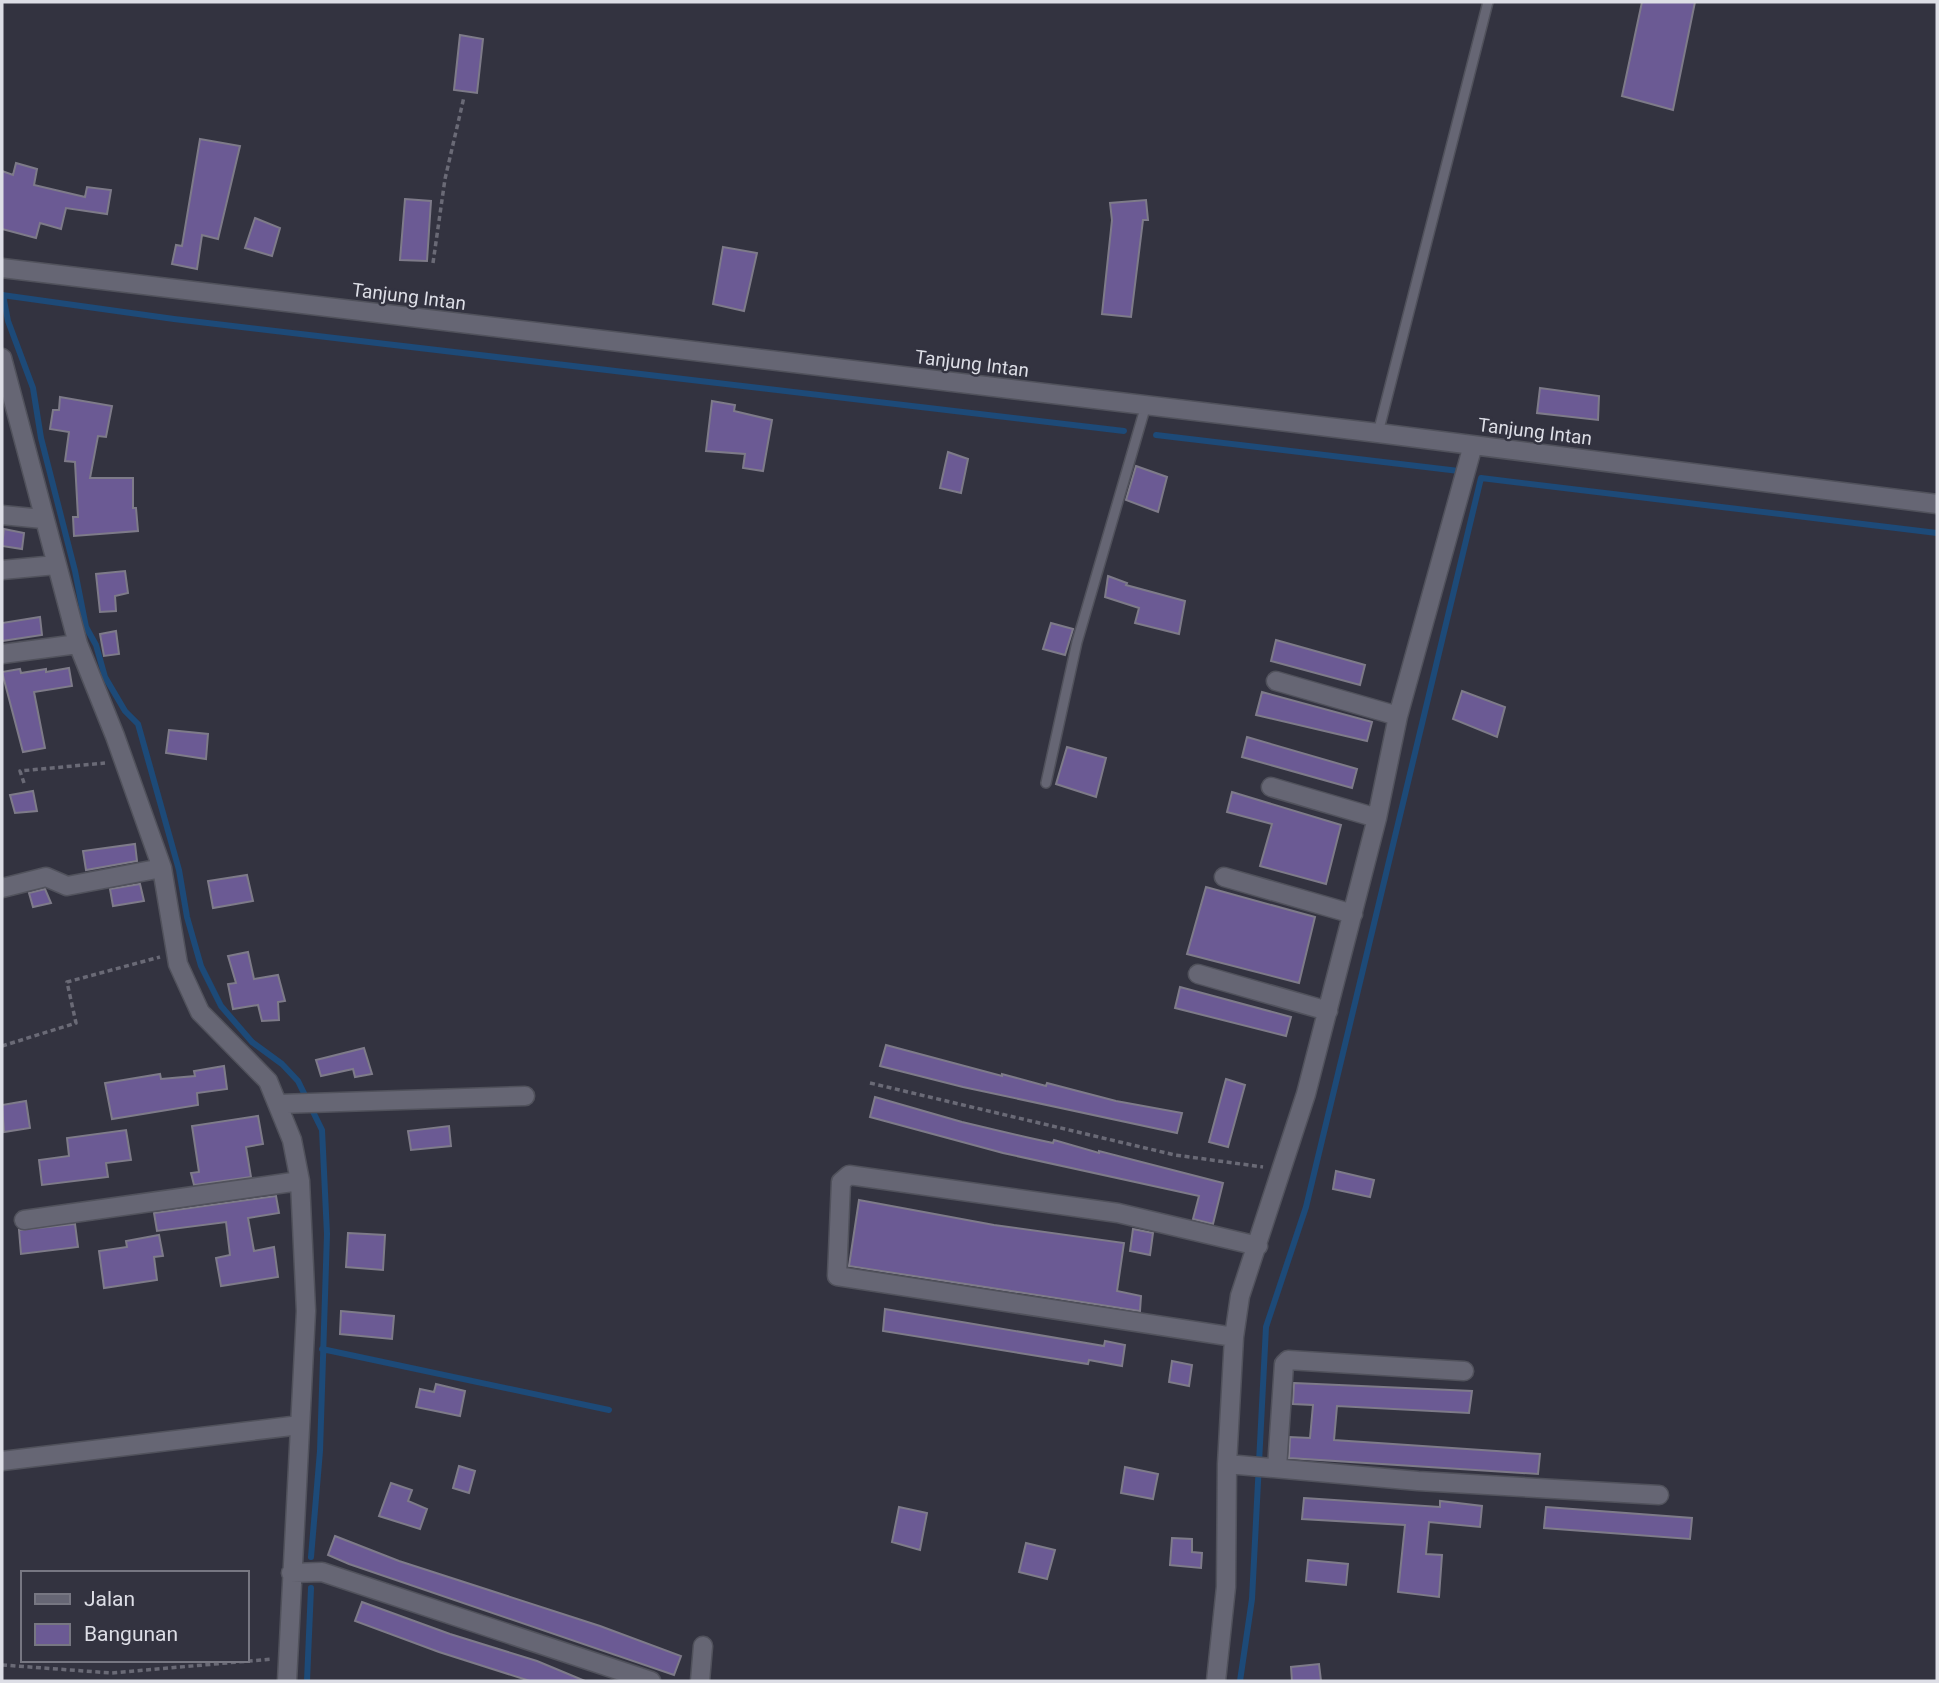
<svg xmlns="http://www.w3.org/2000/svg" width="1939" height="1683" font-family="Roboto,sans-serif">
  <rect width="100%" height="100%" fill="#333340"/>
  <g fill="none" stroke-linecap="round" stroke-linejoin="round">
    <!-- stream -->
    <path stroke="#1d4a78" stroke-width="6" d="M2,295L174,319L1124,431
      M3,295L8,321L33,388L41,438L75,571L86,627L96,645L105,677L125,711L138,724L179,870L187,917L201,966L221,1006L252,1042L282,1064L298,1081L322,1130L327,1234L320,1451L311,1557
      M1156,435L1459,471
      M322,1349L609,1410
      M307,1681L311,1588
      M1240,1681L1252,1599L1266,1327L1306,1207L1481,478L1937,533"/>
  </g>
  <!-- building -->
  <path fill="#6b5a94" stroke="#7e7b89" stroke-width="2" d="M1642,2H1695L1673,110L1622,96Z
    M460,35L483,39L477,93L454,90Z
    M200,139L240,146L218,239L202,235L197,269L172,264L176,245L182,246Z
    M16,163L37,169L34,185L85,197L87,187L111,190L107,214L66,208L61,229L40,223L36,238L2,229V171L13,175Z
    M405,199L431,201L427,261L400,260Z
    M1146,200L1148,220H1143L1131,317L1102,314L1112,220L1110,203Z
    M255,218L280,228L272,256L245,248Z
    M723,247L757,253L744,311L713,304Z
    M1540,388L1599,396L1598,420L1537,413Z
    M60,397L112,406L106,437L98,436L90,478H133V508H136L138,531L74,536L73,517H78L75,462L65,461L69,432L50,429L53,410H59Z
    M712,401L735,405L734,411L772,420L763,471L743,468L745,454L706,451Z
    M948,452L968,459L961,493L940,488Z
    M1136,466L1167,477L1158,512L1126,500Z
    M4,529L24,533L22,549L2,546Z
    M125,571L128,593L115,596L116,611L100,612L96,574Z
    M1108,576L1127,583L1126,585L1185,601L1179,634L1135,623L1139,608L1105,597Z
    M40,617L42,635L2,641V623Z
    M1051,623L1073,629L1065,655L1043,649Z
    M116,631L119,654L104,656L100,634Z
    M1276,640L1365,665L1360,685L1271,661Z
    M69,668L72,686L34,692L45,748L23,752L2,672L20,669L21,673L46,669V672Z
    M1462,691L1505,707L1497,737L1453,719Z
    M1262,692L1372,722L1367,741L1256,715Z
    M169,730L208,734L206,759L166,753Z
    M1247,737L1357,769L1352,788L1242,757Z
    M1067,747L1106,758L1096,797L1056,784Z
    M33,791L37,811L15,813L10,795Z
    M1232,792L1341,825L1326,884L1260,866L1272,824L1227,812Z
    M135,844L137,861L86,870L83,851Z
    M247,875L253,901L213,908L208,881Z
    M140,884L144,901L113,906L110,889Z
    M1206,887L1315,917L1299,983L1187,954Z
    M45,889L51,903L33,907L29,893Z
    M248,952L254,979L278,975L285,1001L278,1002L279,1020L262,1021L258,1005L233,1009L228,984L236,983L228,956Z
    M1180,987L1291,1017L1286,1036L1175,1008Z
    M886,1045L1002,1076V1074L1046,1086L1047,1083L1116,1101L1182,1113L1177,1133L963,1087L880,1066Z
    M364,1048L372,1074L355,1077L353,1069L321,1076L316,1060Z
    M224,1066L227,1089L197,1093L198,1105L112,1119L105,1083L160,1074L161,1079L195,1076L194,1071Z
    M1226,1079L1245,1085L1228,1147L1209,1142Z
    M875,1097L962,1122L1030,1138L1053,1143L1054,1140L1099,1153V1151L1223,1183L1213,1224L1193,1219L1199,1196L1003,1153L870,1117Z
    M26,1101L30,1128L4,1132L2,1105Z
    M258,1116L263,1144L246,1147L251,1177L194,1185L191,1173L199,1172L192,1126Z
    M449,1126L451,1146L411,1150L408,1131Z
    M126,1130L131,1160L106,1163L108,1177L42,1185L39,1160L69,1156L67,1138Z
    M1336,1171L1374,1180L1370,1197L1333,1189Z
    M276,1196L279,1213L248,1218L254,1251L274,1247L278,1277L221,1286L216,1258L230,1255L226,1222L157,1231L154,1213Z
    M859,1200L994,1225L1124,1243L1117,1291L1141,1296L1140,1311L849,1266Z
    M75,1224L78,1247L21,1254L19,1230Z
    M1133,1229L1153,1233L1150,1255L1130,1251Z
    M348,1233L385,1235L383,1270L346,1267Z
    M159,1235L163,1256L154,1257L157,1280L104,1288L99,1251L127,1247L126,1241Z
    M885,1309L1104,1346L1105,1341L1125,1345L1122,1366L1089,1360L1088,1364L883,1331Z
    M341,1311L394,1316L392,1339L340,1334Z
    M1172,1361L1192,1365L1189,1386L1169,1382Z
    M1294,1383L1472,1391L1469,1413L1337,1406L1334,1440L1540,1454L1538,1474L1289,1458L1290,1437L1310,1438L1313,1405L1293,1404Z
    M436,1384L465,1391L460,1416L416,1407L420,1389L434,1392Z
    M459,1466L475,1471L469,1493L453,1488Z
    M1125,1467L1158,1474L1153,1499L1121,1493Z
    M391,1483L412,1490L408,1501L427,1509L420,1529L379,1516Z
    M1304,1498L1440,1507V1501L1482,1506L1480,1527L1429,1522L1426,1554L1442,1555L1439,1597L1398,1592L1405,1525L1302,1519Z
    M899,1507L927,1513L920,1550L892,1542Z
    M1546,1507L1692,1518L1690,1539L1544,1528Z
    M335,1536L399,1561L600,1626L681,1656L674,1675L349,1564L328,1555Z
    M1172,1538L1192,1539V1552L1202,1553L1201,1568L1170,1565Z
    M1026,1543L1055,1550L1047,1579L1019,1572Z
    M1308,1560L1348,1564L1346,1585L1306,1581Z
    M362,1602L450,1634L537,1661L585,1681H530L439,1652L355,1621Z
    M1319,1664L1321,1681H1292L1291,1667Z"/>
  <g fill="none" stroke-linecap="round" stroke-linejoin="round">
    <defs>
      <path id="lane" d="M1378,433L1488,2
        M1046,783L1077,642L1146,405"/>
      <path id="street" d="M2,268L1378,433L1937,504
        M2,358L78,644L115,736L162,868L178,964L200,1012L268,1081L292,1140L300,1181L306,1311L287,1681
        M2,515L43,519
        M2,570L56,565
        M2,654L78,644
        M1276,681L1398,716
        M1271,787L1377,818
        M1224,877L1353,914
        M2,888L46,877L67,886L162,868
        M1198,974L1328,1011
        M279,1104L525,1096
        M24,1220L300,1181
        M1234,1337L837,1276L841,1182L849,1175L1118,1213L1258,1246
        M2,1461L300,1425
        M1227,1464L1418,1481L1659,1495
        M1277,1468L1284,1364L1288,1360L1464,1371
        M291,1573L322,1572L651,1681
        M700,1681L703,1646
        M1216,1681L1226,1587L1227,1464L1234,1337L1240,1296L1306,1094L1377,818L1398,716L1473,445"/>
    </defs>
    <!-- lane casing -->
    <use href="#lane" stroke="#51525c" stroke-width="12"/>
    <!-- street casing -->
    <use href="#street" stroke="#51525c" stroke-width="21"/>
    <!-- path -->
    <path stroke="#6a6a76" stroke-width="3.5" stroke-dasharray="5 3.5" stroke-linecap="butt" d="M433,263L445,179L464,97
      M24,783L20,771L105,763
      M2,1046L76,1023L67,982L160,957
      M870,1083L1175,1155L1263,1167
      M2,1665L112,1673L272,1659"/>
    <!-- lane -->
    <use href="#lane" stroke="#666674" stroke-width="9"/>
    <!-- street -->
    <use href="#street" stroke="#666674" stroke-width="18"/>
  </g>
  <g text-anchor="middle" stroke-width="5" stroke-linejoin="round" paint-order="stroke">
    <!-- street labels -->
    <g font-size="19" fill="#dddee6" stroke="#333340">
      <text transform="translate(409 296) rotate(7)" y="7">Tanjung Intan</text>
      <text transform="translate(972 363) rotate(7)" y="7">Tanjung Intan</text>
      <text transform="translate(1535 431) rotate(7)" y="7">Tanjung Intan</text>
    </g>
  </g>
  <!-- border -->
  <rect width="1939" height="1683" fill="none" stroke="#dddee6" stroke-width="7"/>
  <!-- legend -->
  <rect x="21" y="1571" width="228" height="91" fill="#333340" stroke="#777782" stroke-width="2"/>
  <rect x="35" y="1594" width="35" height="10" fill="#666674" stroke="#777782" stroke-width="2"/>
  <text x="84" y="1606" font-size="21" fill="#dddee6">Jalan</text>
  <rect x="35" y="1624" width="35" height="21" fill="#6b5a94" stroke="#777782" stroke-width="2"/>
  <text x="84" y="1641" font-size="21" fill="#dddee6">Bangunan</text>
</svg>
